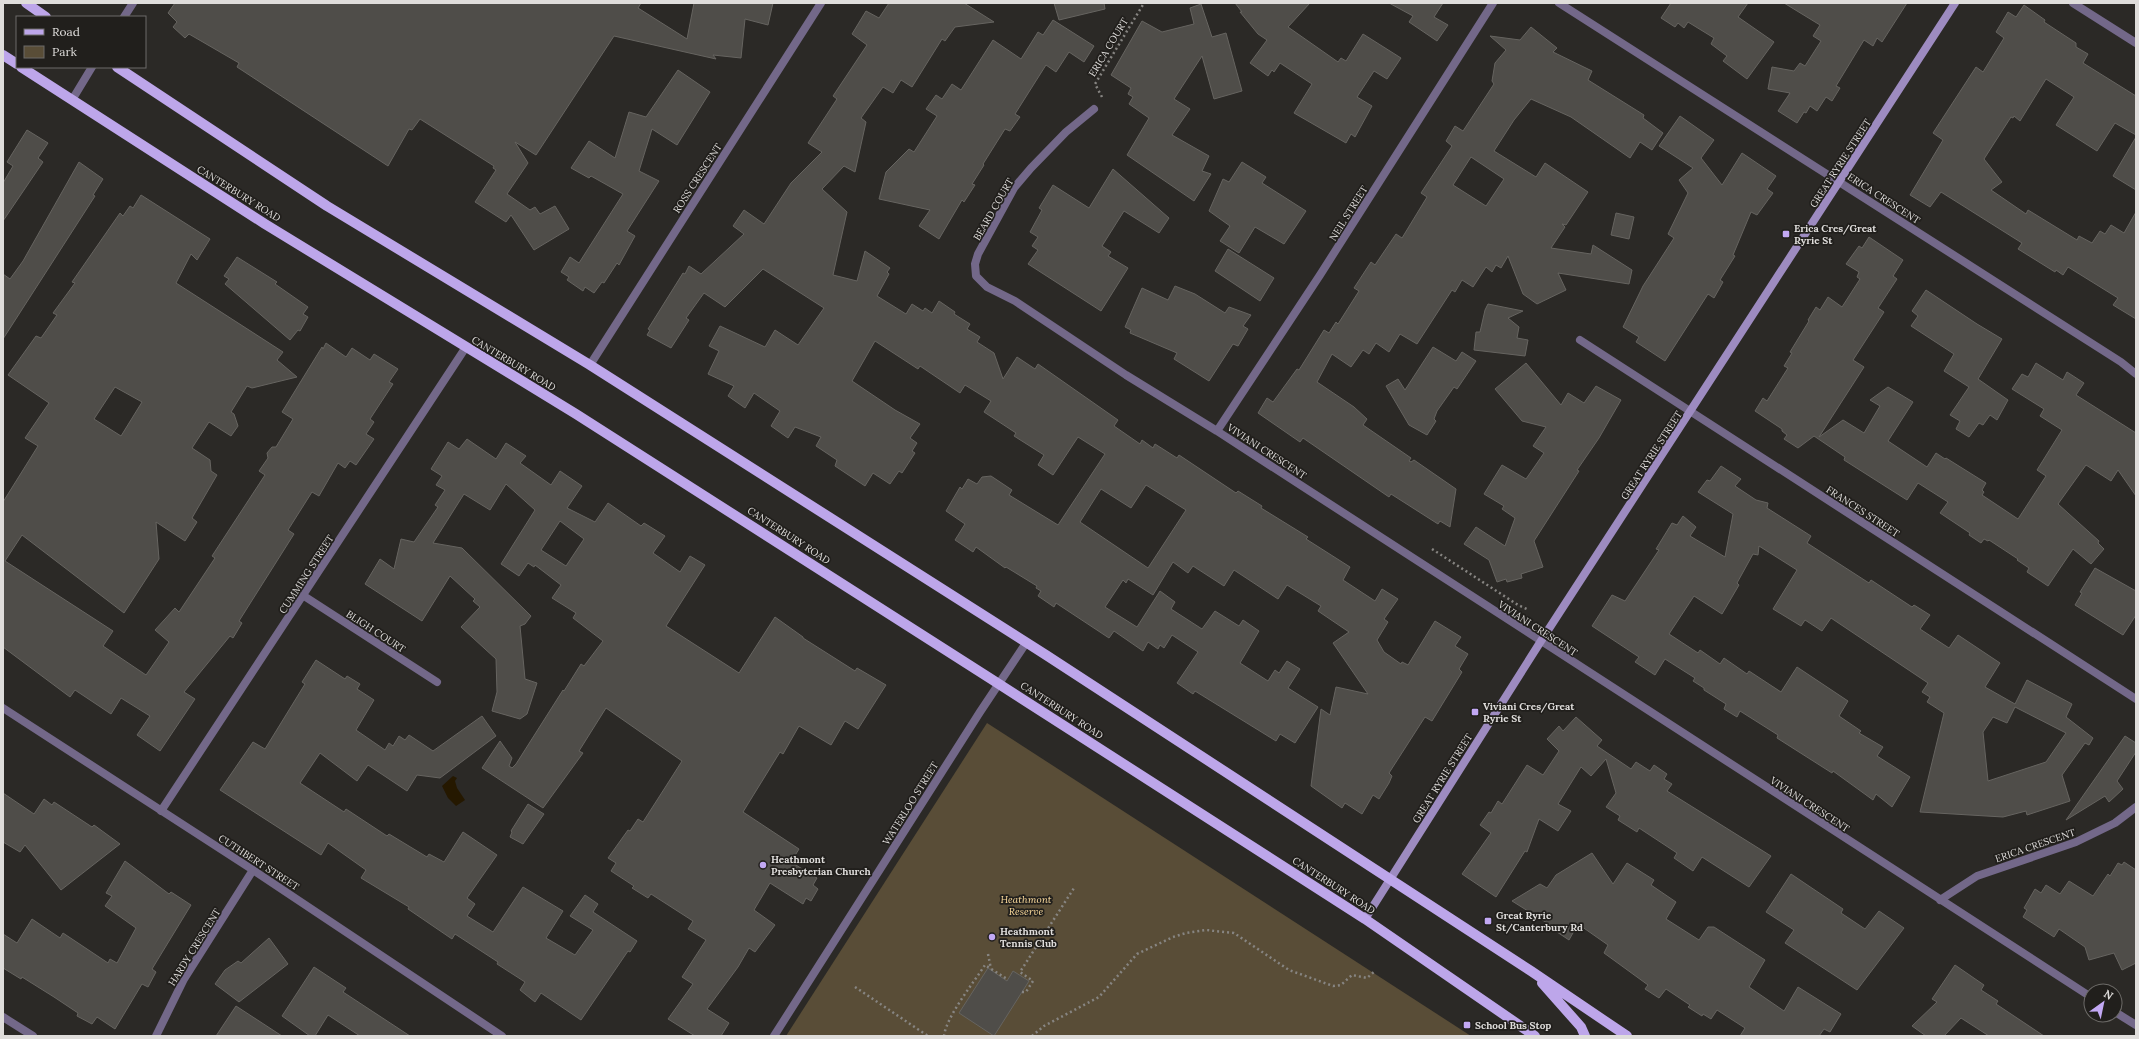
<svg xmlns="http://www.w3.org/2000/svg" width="2139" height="1039" font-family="Lora,serif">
  <rect width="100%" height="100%" fill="#2b2926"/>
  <!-- green -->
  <path fill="#594d37" d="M987,723L1471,1036H786Z"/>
  <!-- water -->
  <path fill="#251800" d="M453,776L457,778L455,781L457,788L465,800L456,806L448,798L442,786Z"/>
  <!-- building -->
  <path fill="#4f4d49" stroke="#666460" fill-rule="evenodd" d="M175,3H641L638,8L687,39L694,3H773L768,25L745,19L741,58L713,55L716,59L614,36L536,155L515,142L528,163L507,194L530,210L535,207L540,214L555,206L569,229L534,250L511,215L506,222L475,202L496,170L493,168L494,166L420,119L412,130L409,129L388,166L237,67L239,63L189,34L185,38L173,27L177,22L168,13Z
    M889,3H964L994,22L955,27L945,41L942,39L912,87L901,80L893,93L883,87L861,118L866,122L855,172L844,166L822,189L847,212L833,275L857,281L865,251L890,268L887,272L889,274L877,296L906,314L912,304L923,311L925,308L932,313L939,301L955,312L954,314L970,324L967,329L980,337L977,342L994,353L1003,379L1017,357L1035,369L1038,364L1118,420L1114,426L1140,444L1142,440L1153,448L1155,444L1177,458L1179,455L1236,493L1238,491L1262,506L1261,508L1308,537L1306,539L1350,567L1343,580L1375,601L1382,589L1398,599L1384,619L1388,622L1377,640L1384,652L1401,664L1402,662L1408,665L1435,621L1461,637L1455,646L1468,654L1459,669L1462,672L1432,721L1425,717L1389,773L1392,776L1389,783L1379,799L1373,795L1362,814L1345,803L1342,808L1311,786L1321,709L1330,715L1336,687L1368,694L1333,643L1349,632L1318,611L1321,606L1287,585L1278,599L1234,570L1224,586L1193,566L1188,573L1173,562L1153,595L1128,579L1126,583L1123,580L1105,607L1137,627L1160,591L1175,602L1171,609L1202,629L1215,611L1239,626L1243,620L1259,631L1240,663L1268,681L1275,670L1279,673L1287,661L1300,669L1288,688L1318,707L1295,743L1280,734L1276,741L1195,691L1193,694L1177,683L1198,652L1172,635L1164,648L1160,645L1158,649L1148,642L1143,651L1114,631L1109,638L1056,603L1054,607L1038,596L1041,591L1036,588L1037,586L1006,567L1005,568L976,547L973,552L955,540L965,524L946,511L960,487L962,489L968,479L977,484L982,477L991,476L1012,490L1009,495L1058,525L1105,454L1078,437L1053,475L1038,465L1044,455L1014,436L1016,433L984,412L991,401L965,385L960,393L920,366L918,369L875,341L852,381L895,410L920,424L910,438L917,443L912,451L915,453L902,473L899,471L890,484L873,473L865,486L835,466L837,460L816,446L821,437L795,427L788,438L771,426L780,411L754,393L745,408L728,396L734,386L708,374L719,351L709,346L720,326L765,347L775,330L798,345L824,308L763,269L725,307L704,293L686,318L689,320L671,348L647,335L650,330L648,329L683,273L685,274L689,266L701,274L744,234L733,226L744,210L764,224L791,183L822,152L808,143L837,99L833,96L867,45L852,34L866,11L879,18ZM1146,485L1186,510L1148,568L1080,522L1101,489L1131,508Z
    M1054,3H1104L1105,9L1059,20Z
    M1235,3H1310L1288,27L1338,62L1341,58L1346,61L1363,34L1401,58L1387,79L1374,71L1357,97L1372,106L1355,137L1351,134L1346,143L1294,113L1312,84L1280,63L1274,72L1272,70L1268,76L1250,63L1267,40L1258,34L1240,12H1242Z
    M1389,3H1443L1434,17L1448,25L1437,41L1409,22L1413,16Z
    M1671,3H1748L1738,17L1774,42L1747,79L1723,61L1727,56L1711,44L1714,38L1688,22L1684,28L1678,23L1675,27L1661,18Z
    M1784,3H1907L1882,42L1877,38L1873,46L1864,40L1836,86L1840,88L1832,101L1826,97L1817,111L1810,106L1806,113L1804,112L1797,123L1778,111L1790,93L1768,89L1772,67L1794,71L1800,63L1805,66L1821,41L1813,36L1820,25Z
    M1201,4L1212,37L1226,33L1242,91L1214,99L1202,56L1174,99L1190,109L1172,135L1209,156L1202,171L1211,174L1194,201L1127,155L1149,118L1129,104L1133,97L1128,94L1131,88L1111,75L1142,21L1162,32L1194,24L1190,8Z
    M2024,5L2045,20L2044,22L2076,43V47L2088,54L2083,63L2136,96V135L2115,123L2097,151L2056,125L2074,97L2046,79L2020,121L2014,116L2013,118L2011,117L1984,159L2002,182L1991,190L2026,214L2028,210L2077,240L2079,236L2092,243L2100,231L2105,234L2111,225L2124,233L2136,212V319L2113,305L2118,298L2068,267L2063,275L2056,270L2055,272L2018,249L2022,243L1941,192L1930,207L1910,195L1943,140L1933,133L1976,67L1983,72L2004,38L1996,32L2008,12L2016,17Z
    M1053,20L1094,46L1084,62L1069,52L1056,72L1046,65L1015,114L1020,117L1010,131L1005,129L983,164L984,165L972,184L975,185L964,202L962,200L939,239L919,226L930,210L879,199L886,172L909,149L914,152L937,116L926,109L936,95L942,99L952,84L961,90L993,40L1021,59L1038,32L1043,35Z
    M1531,27L1557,48L1553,52L1592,71L1588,80L1644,115L1643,118L1663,133L1652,150L1640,142L1630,158L1571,117L1531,99L1514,120L1494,151L1536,177L1545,163L1588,192L1566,225L1562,224L1565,227L1551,248L1591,254L1593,245L1632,270L1629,284L1558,273L1566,290L1537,304L1523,294L1508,256L1501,268L1496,265L1492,272L1486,267L1473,287L1462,280L1455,292L1452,290L1417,344L1400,334L1389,352L1376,343L1369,354L1363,350L1351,367L1332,354L1317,382L1354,407L1367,419L1363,425L1411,458L1409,461L1411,462L1414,460L1456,489L1450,527L1440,521L1438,524L1391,494L1389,497L1303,438L1300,442L1258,413L1267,398L1273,402L1297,369L1299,370L1324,330L1329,333L1336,322L1338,324L1359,291L1354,288L1371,262L1375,265L1396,234L1402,238L1427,197L1421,193L1452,146L1446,141L1455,126L1463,131L1494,84L1492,81L1495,63L1506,50L1490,36L1520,40ZM1471,157L1504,179L1486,206L1453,185Z
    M678,70L710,92L677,145L652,129L639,171L659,181L627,231L635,236L619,265L617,263L604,283L602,282L594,293L585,287L583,291L567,280L569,277L561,272L570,257L579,263L623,194L591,176L589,178L571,168L589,141L615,158L629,112L646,117Z
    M1680,116L1714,140L1701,158L1722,185L1742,153L1776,176L1767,189L1773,193L1757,215L1751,212L1733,255L1735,256L1720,280L1723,282L1714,298L1708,294L1665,361L1636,342L1639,337L1623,327L1643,286L1674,238L1668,234L1688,193L1679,180L1693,168L1659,146Z
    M27,130L48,143L38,158L43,162L3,221V183L13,166L7,162Z
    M2136,137V190L2113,176Z
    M79,162L103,179L93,195L95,196L3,339V274L10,279L23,261Z
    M1242,162L1266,177L1262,183L1306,211L1284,244L1255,227L1239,253L1220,241L1230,226L1209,211L1223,179L1229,182Z
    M1113,169L1169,218L1159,233L1124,211L1102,246L1111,252L1108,256L1128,268L1101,311L1028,264L1038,250L1032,246L1038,237L1030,232L1042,210L1039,208L1053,185L1089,208Z
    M141,195L210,239L197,260L191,254L176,283L283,352L277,360L297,377L252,388L247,386L231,412L234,414L238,426L231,436L209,422L192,448L210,460L211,471L217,475L192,518L197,522L185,541L156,522L159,559L124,613L22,535L5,561L113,631L103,646L146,675L169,642L155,630L175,608L179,612L215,558L212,556L265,475L259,471L268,458L267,453L272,447H276L293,419L282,412L322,347L323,349L326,343L346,357L352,348L370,360L374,354L398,369L389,382L393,384L370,419L374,422L366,434L374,439L356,465L350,461L345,468L338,463L319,496L312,492L288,530L294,534L239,621L242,623L233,638L230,636L184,692L195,699L160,751L137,735L150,716L121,698L111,714L75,690L70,697L3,647V502L38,446L25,438L49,403L8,375L36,336L41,338L57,315L53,313L75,283L72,282L120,213L123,216L130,206L133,208ZM115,387L142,402L121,436L94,419Z
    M1616,213L1634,217L1629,239L1611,235Z
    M1869,237L1903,260L1893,276L1897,279L1878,308L1884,312L1853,360L1864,367L1819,437L1843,420L1864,433L1880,406L1870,400L1888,387L1913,402L1888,441L1927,467L1936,453L1945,459L1946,458L1986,483L1982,490L1984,492L1982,495L2018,519L2046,476L2037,470L2062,430L2040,416L2044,409L2012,389L2022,374L2028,377L2036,363L2063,380L2067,372L2084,383L2076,395L2136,433V496L2118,470L2111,481L2086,465L2058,504L2099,541L2098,543L2104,549L2091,564L2073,549L2048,586L2027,572L2029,568L2017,560L2018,559L1989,540L1988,541L1984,539L1981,543L1969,535L1970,533L1940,513L1948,502L1918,483L1907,500L1844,460L1845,457L1814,436L1798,448L1784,439L1787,435L1782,431V429L1755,411L1763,398L1767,401L1788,368L1784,366L1792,353L1790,352L1809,321L1808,320L1816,307L1820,310L1828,297L1842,307L1860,279L1857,277L1859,272L1846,264L1859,246L1862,248Z
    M1228,249L1274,278L1260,301L1215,271Z
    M237,257L277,282L275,284L308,307L303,314L308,317L300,331L298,330L290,340L225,284L229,279L224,276Z
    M1175,286L1195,294L1225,313L1229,307L1251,315L1243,326L1248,329L1238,346L1233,344L1209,381L1174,359L1177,353L1130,333L1131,330L1125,327L1142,288L1168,300Z
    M1926,290L1977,324L2002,339L1978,379L2008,400L1997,420L1990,415L1983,425L1979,423L1969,437L1956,429L1960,421L1950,415L1969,387L1944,371L1954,354L1911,326L1918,316L1912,311Z
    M1488,304L1523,311L1508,318L1519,327L1517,338L1528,340L1525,356L1474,350L1476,332H1480L1485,310Z
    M1433,347L1456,361L1462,352L1476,361L1457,389L1454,387L1437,411L1434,419L1436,421L1427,435L1409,425L1386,386L1398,379L1405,390Z
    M1526,363L1561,405L1568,393L1584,403L1596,386L1621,400L1599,438L1577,470L1579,471L1534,541L1543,567L1521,574L1522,578L1507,582L1506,579L1497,582L1489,560L1464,544L1476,527L1505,546L1515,518L1502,509L1504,506L1484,494L1502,465L1526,479L1544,453L1533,446L1546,427L1522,421L1495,389Z
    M467,439L496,459L506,443L526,456L520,463L551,485L560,471L582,486L567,508L595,522L608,503L641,526L644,523L665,536L653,553L680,572L690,556L705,565L666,626L739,673L775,617L803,637V638L855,671L857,668L886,685L858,729L845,721L831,745L799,726L783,754L780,752L743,812L799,849L791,862L817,878L813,885L818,889L811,901L806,898L803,904L770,883L754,910L775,925L755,952L749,948L738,967L707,1009L729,1023L721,1036H695L668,1019L693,984L682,977L706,940L688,929L693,921L651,894L648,898L632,888L634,886L611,871L616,863L608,858L628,830L630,831L638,819L643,822L682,761L606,708L579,751L583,753L543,808L482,768L500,741L512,758L509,766L512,768L516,764L563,690L564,691L581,664L584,666L603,641L573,618L576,613L552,598L561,585L535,565L534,567L528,563L519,576L501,564L535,510L506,484L490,510L464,494L433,543L462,548L531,616L525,624L520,626L525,679L537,683L527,714L520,719L492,711L497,692L496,659L461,627L480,607L473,601L475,599L450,576L422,621L365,584L380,559L394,569L401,539L414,542L438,507L435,505L445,490L436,485L442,476L431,469L448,442L459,449ZM560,521L584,539L566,566L541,550Z
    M1721,466L1741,479L1735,486L1756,500L1768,503L1767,508L1811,536L1807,543L1869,583L1871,580L1912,607L1914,605L1930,615L1920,629L1949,648L1958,635L2000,663L1985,687L2015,704L2027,680L2072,704L2066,717L2093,738L2089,745L2085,743L2062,775L2070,801L2027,815L2026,811L2003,817L1920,812L1944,713L1927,702L1930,697L1922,692L1928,683L1831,618L1822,631L1805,620L1801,626L1773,609L1797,570L1759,546L1758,555L1753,554L1737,583L1739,585L1722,614L1694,596L1669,634L1698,653L1700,650L1720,664L1724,658L1747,674L1749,671L1781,692L1797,667L1848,701L1839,716L1861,731L1859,733L1883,747L1877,756L1910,777L1892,807L1876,794L1873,800L1833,771L1832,773L1777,738L1778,735L1740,711L1737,717L1724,709L1726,704L1704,690V688L1693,681L1695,678L1665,659L1655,675L1635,662L1639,657L1592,626L1612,595L1625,601L1659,550L1656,549L1672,523L1677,525L1683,516L1696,527L1690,536L1725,557L1733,514L1698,492L1707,480L1710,481ZM2015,707L2066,733L2046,762L1988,781L1983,732L1993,717L2007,723Z
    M2095,568L2136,591V615L2123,635L2075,605L2082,593L2080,592Z
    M316,660L345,679L347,676L360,684L357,689L374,700L356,730L385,750L389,743L393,746L399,736L405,740L409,735L433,751L482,716L496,736L440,778L417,775L407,791L368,765L357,781L320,753L300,783L344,812L346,809L387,836L389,834L427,857L429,854L444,862L463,832L497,855L467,898L475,904L467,916L493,932L523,887L563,911L546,938L575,955L593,930L570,916L585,895L598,904L593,912L637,941L630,952L628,951L581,1020L541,993L535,1002L520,990L525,982L497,964L498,962L455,934L452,939L408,909L409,907L361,878L366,870L328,843L321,855L220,790L253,742L265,749L305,684L302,682Z
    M1576,717L1602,740L1597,746L1631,769L1636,762L1650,771L1654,765L1667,774L1664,779L1672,784L1667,791L1771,856L1749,887L1702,857L1693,871L1674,858L1677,853L1639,828L1637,832L1618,820L1620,816L1606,807L1616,793L1606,759L1591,776L1581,767L1558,804L1571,811L1558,831L1539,819L1527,852L1525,851L1496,897L1462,874L1491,833L1480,825L1489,812L1491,813L1498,801L1502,804L1527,765L1543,775L1559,751L1547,739L1559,726L1563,731Z
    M2125,736L2136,743V752L2117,781L2123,789L2109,802L2105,796L2066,820Z
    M3,793L34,814L44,799L52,805L54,802L92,827L94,825L120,844L61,890L25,845L20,852L3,842Z
    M528,804L544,814L523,844L510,837L512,832L511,831Z
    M1592,853L1613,884L1627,863L1654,880L1651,885L1676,902L1666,919L1699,940L1708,927H1714L1765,960L1749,987L1784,1011L1798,987L1841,1014L1830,1032L1824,1029L1819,1036H1740L1745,1028L1717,1010L1711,1019L1703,1014L1702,1016L1688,1007L1690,1005L1666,989L1659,998L1645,989L1648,985L1604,953L1608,945L1578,924L1569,940L1554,930L1555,928L1512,901L1540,884L1547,888L1556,875Z
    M125,861L169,894L171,892L191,905L152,969L156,972L148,987L142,984L115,1029L97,1017L92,1024L77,1016L78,1013L54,997L22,977L21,979L3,968V934L17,943L32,919L60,938L63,933L108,963L110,959L117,963L136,928L105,906L112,896L106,893Z
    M2124,862L2136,870V963L2122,970L2114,953L2089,960L2085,947L2059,929L2054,937L2023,917L2027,910L2024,908L2035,889L2041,893L2046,885L2060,894L2069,881L2093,896L2108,874L2110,876L2118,863L2122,865Z
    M1791,874L1843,909L1841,913L1865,929L1879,911L1904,928L1857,990L1785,943L1794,930L1766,912Z
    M269,938L288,964L239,1002L215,984L225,970L238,961L241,963Z
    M1955,965L1984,985L1981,990L1998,1001L1996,1004L2044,1036H1989L1961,1018L1944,1036H1926L1912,1026L1937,1002L1932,999Z
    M314,967L346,988L343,992L410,1036H360L328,1015L315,1036H310L282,1016Z
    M988,968L1007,981L1013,971L1029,981L994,1036L959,1013Z
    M236,1006L282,1036H216Z"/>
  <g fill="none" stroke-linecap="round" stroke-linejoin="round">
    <!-- path -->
    <path stroke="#878582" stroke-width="2.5" stroke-dasharray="2 3" stroke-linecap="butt" d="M1102,97L1095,84L1144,3
      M1432,549L1518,605L1529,610
      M988,954L991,969
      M855,987L928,1036
      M1022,992H1026L1033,981L1020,972L1074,888
      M944,1036C946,1017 974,982 985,965L1007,979
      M1032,1036L1044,1026L1099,997L1137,954L1173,937L1186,933L1206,930L1234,933L1289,970L1333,986L1341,985L1352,975L1367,978L1375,971"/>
    <!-- minor -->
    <path stroke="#736889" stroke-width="8" d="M1559,3L2121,362L2136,374
      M2073,3L2136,43
      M124,17L133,3
      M72,100L92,67
      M1094,109L1066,132L1031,168L1014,188L978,254L975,264L976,276L987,287L1015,301L1126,375L1217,431L2091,997
      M1580,340L2136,699
      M590,365L821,3
      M1217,431L1320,275L1493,3
      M304,596L437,682
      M3,708L253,870L502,1036
      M161,811L466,347
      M1940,900L1977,876L2076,842L2115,823L2136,807
      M2115,1012L2136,1025
      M3,1017L33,1036
      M156,1036L184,979L253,870
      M774,1036L980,712L1026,643"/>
    <!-- secondary -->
    <path stroke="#9d8bc0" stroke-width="8" d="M1365,919L1541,641L1955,3"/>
    <!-- primary -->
    <path stroke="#bda6ea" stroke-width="10" d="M26,3L46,17
      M3,55L17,64
      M21,67L265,224L576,414L988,677L1365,919L1535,1036
      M117,67L327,206L590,365L1046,655L1531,971L1627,1036
      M1542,983L1581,1027L1585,1036"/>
  </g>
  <!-- markers -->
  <g fill="#c2a8f3" stroke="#211f1c" stroke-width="1.5">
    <rect x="1782" y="230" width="8" height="8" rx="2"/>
    <rect x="1471" y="708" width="8" height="8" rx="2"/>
    <circle cx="763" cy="865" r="4"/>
    <rect x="1484" y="917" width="8" height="8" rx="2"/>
    <circle cx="992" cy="937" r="4"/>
    <rect x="1463" y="1021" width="8" height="8" rx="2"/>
  </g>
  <g text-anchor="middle" stroke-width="3.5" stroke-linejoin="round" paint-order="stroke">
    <!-- street labels -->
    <g font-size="10" fill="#dfdddb" stroke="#211f1c">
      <text transform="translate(1108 47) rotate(-59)" y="4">ERICA COURT</text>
      <text transform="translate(1840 163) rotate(-57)" y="4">GREAT RYRIE STREET</text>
      <text transform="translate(697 178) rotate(-57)" y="4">ROSS CRESCENT</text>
      <text transform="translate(239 193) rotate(32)" y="4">CANTERBURY ROAD</text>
      <text transform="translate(1884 198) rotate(33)" y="4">ERICA CRESCENT</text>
      <text transform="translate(993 209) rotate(-60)" y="4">BEARD COURT</text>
      <text transform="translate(1348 213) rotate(-58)" y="4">NEIL STREET</text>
      <text transform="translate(514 363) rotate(31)" y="4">CANTERBURY ROAD</text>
      <text transform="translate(1267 451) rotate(33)" y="4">VIVIANI CRESCENT</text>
      <text transform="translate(1651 455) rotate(-57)" y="4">GREAT RYRIE STREET</text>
      <text transform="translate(1863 511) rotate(33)" y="4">FRANCES STREET</text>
      <text transform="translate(789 535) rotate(33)" y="4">CANTERBURY ROAD</text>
      <text transform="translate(306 574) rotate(-57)" y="4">CUMMING STREET</text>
      <text transform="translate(1538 628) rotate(33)" y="4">VIVIANI CRESCENT</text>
      <text transform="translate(376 631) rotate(33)" y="4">BLIGH COURT</text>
      <text transform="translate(1062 710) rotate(33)" y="4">CANTERBURY ROAD</text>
      <text transform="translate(1442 778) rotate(-58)" y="4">GREAT RYRIE STREET</text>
      <text transform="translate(910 803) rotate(-58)" y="4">WATERLOO STREET</text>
      <text transform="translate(1810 804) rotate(33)" y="4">VIVIANI CRESCENT</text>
      <text transform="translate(2035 845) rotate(-19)" y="4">ERICA CRESCENT</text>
      <text transform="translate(259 862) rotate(33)" y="4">CUTHBERT STREET</text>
      <text transform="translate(1334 885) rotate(33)" y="4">CANTERBURY ROAD</text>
      <text transform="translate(194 947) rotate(-58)" y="4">HARDY CRESCENT</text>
    </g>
    <!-- poi labels -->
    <g font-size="10" font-weight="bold" fill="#dfdddb" stroke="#211f1c" text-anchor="start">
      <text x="1794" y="232">Erica Cres/Great<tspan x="1794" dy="12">Ryrie St</tspan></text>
      <text x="1483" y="710">Viviani Cres/Great<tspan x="1483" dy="12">Ryrie St</tspan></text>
      <text x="771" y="863">Heathmont<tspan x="771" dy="12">Presbyterian Church</tspan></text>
      <text x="1496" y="919">Great Ryrie<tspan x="1496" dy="12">St/Canterbury Rd</tspan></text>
      <text x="1000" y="935">Heathmont<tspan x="1000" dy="12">Tennis Club</tspan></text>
      <text x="1475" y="1029">School Bus Stop</text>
    </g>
    <!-- park labels -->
    <g font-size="10" font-style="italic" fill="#fddc9d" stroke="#211f1c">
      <text x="1026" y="903">Heathmont<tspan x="1026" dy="12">Reserve</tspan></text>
    </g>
  </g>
  <!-- border -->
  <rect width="2139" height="1039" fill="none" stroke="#dfdddb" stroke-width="8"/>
  <!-- legend -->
  <rect x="16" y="16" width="130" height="52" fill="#211f1c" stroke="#6d6b68"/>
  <rect x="24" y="29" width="20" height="6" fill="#bda6ea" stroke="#6d6b68"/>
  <text x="52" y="36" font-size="12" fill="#dfdddb">Road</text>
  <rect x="24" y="46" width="20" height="12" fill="#594d37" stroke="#6d6b68"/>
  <text x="52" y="56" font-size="12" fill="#dfdddb">Park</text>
  <!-- north arrow -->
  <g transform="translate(2103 1003) rotate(33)"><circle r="19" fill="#211f1c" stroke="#6d6b68"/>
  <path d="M0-3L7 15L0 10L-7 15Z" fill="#c2a8f3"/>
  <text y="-6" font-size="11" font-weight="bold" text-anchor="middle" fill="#dfdddb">N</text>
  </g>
</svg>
